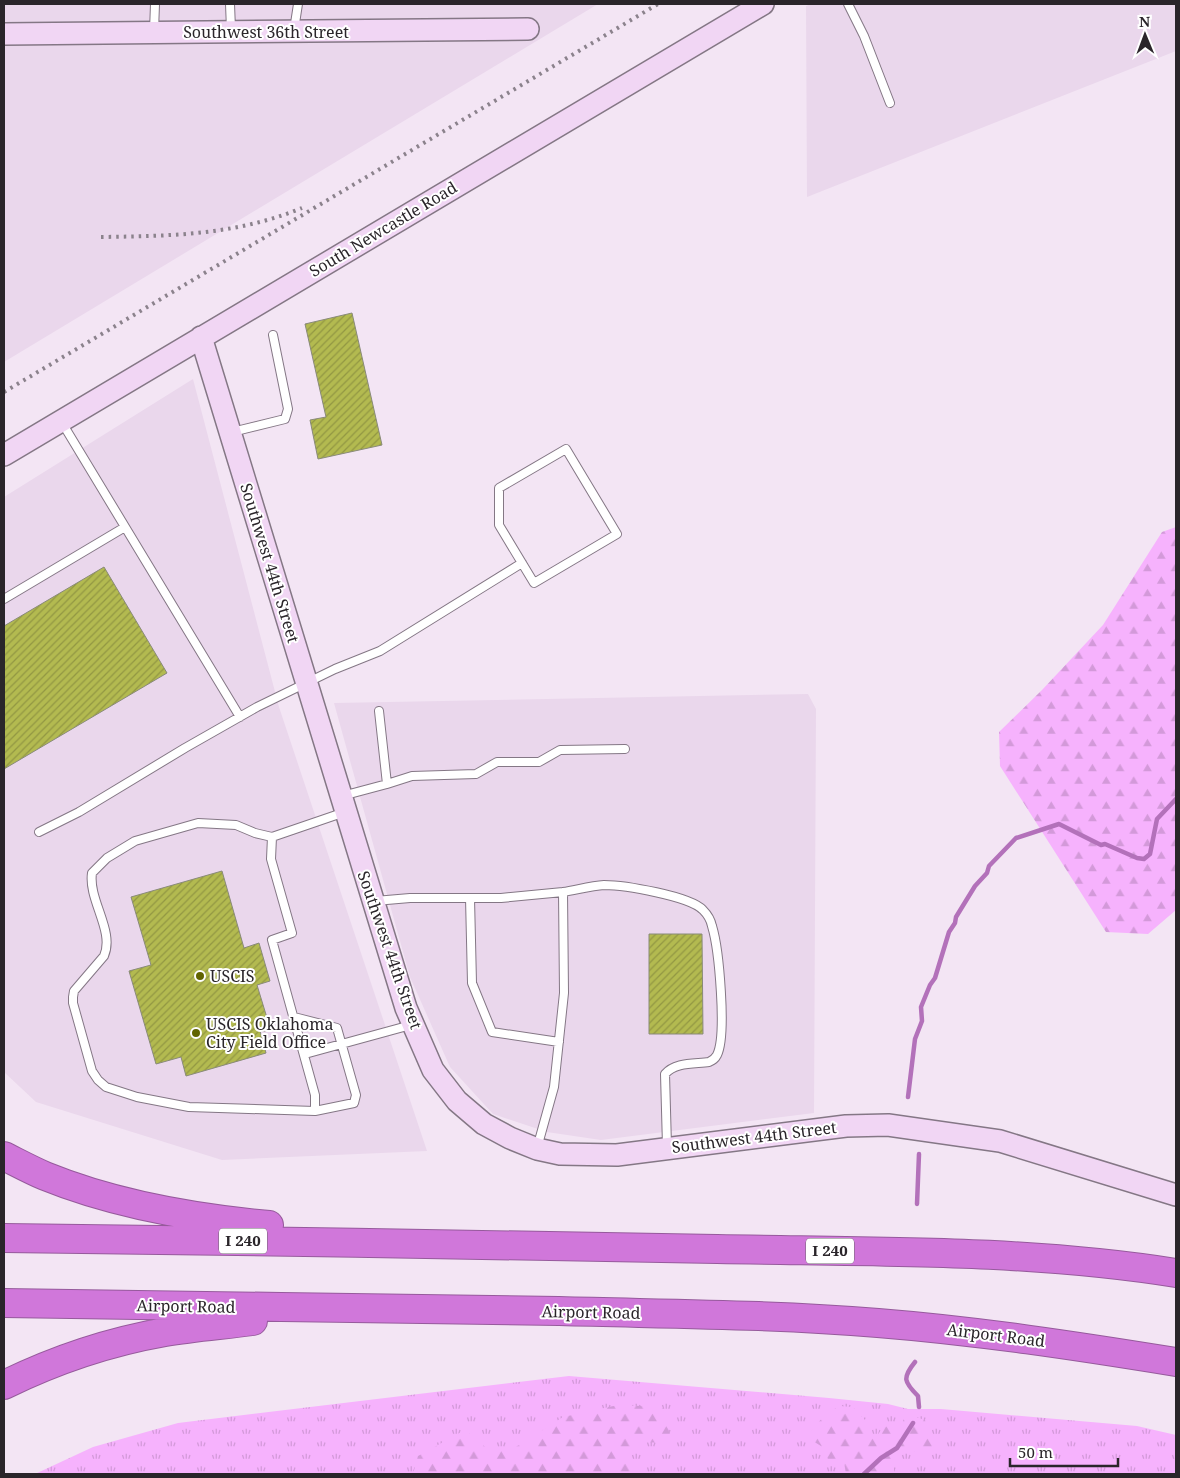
<svg xmlns="http://www.w3.org/2000/svg" width="1180" height="1478" font-family="'Noto Serif',serif">
  <defs>
    <pattern id="grass-tufts" width="24" height="20" patternUnits="userSpaceOnUse" patternTransform="scale(1.25)"><rect width="24" height="20" fill="#f6b2fd"/><path d="M3 7l-1-3M5 7V3M7 7l1-3M15 17l-1-3M17 17v-4M19 17l1-3" fill="none" stroke="#d399d9"/></pattern>
    <pattern id="forest-firs" width="22" height="20" patternUnits="userSpaceOnUse" patternTransform="scale(1.25)"><rect width="22" height="20" fill="#f6b2fd"/><path d="M5 1l3.5 6h-7zM16 11l3.5 6h-7z" fill="#d399d9"/></pattern>
    <pattern id="building-hatch" width="6" height="6" patternUnits="userSpaceOnUse" patternTransform="scale(1.25)"><rect width="6" height="6" fill="#b3ba50"/><path d="M-1 1l2-2M0 6l6-6M5 7l2-2" fill="none" stroke="#929743"/></pattern>
  </defs>
  <rect width="100%" height="100%" fill="#f3e5f4"/>
  <!-- built -->
  <path fill="#ead7ec" d="M4,4H598L4,362Z
    M811,4H1176V51L807,197L806,6Z
    M193,379L279,707L427,1151L222,1160L36,1102L4,1072V497Z
    M808,694L816,709L814,1113L601,1140L547,1132L493,1114L450,1067L410,977L334,703Z"/>
  <!-- grass -->
  <path fill="url(#grass-tufts)" d="M569,1376L829,1398L888,1404L908,1409H941L1137,1426L1176,1435V1474H35L93,1447L178,1423Z"/>
  <!-- forest -->
  <path fill="url(#forest-firs)" d="M1176,527V910L1148,934L1106,932L1000,766L999,732L1042,690L1103,625L1162,532Z
    M655,1403L666,1411L670,1437L662,1443L645,1442L632,1451V1473L634,1474H413L418,1456L465,1430L489,1450H511L563,1417L618,1405L641,1406Z
    M839,1406L853,1407L865,1420L869,1433L878,1435L883,1426L892,1427L898,1429L903,1428V1420L909,1415L925,1420L927,1428L935,1436L933,1447L924,1454L915,1452L908,1444L894,1456V1472L892,1474H846L844,1462L829,1461L821,1446L808,1438C813,1424 827,1414 839,1406Z"/>
  <g fill="none" stroke-linecap="round" stroke-linejoin="round">
    <!-- stream -->
    <path stroke="#b371ba" stroke-width="4.5" d="M908,1097L915,1039L922,1021L921,1007L930,985L935,978L949,932L955,923L956,917L975,886L987,873L989,866L1016,838L1059,824L1101,845L1105,844L1137,858L1144,859L1150,854L1157,819L1176,799
      M917,1204L919,1154
      M915,1362C902,1378 904,1382 918,1396L919,1407
      M864,1474L881,1458L897,1448L913,1423"/>
  </g>
  <!-- building -->
  <path fill="url(#building-hatch)" stroke="#898a79" d="M352,313L382,445L318,459L310,420L326,417L305,324Z
    M104,567L167,673L4,769V626Z
    M222,871L244,948L259,943L270,981L257,985L271,1031H260L266,1053L186,1076L181,1057L156,1064L129,971L151,965L131,897Z
    M649,934H702L703,1034H649Z"/>
  <g fill="none" stroke-linecap="round" stroke-linejoin="round">
    <defs>
      <path id="lane" d="M230,4L231,29
        M848,4L864,36L890,103
        M294,30L298,4
        M154,31L155,4
        M61,421L240,717
        M232,432L285,419L288,409L273,335
        M566,449L617,534L534,583L499,525V488Z
        M4,599L125,527
        M387,784L412,776L476,774L497,762H539L560,750L625,749
        M342,796L387,784L379,711
        M39,832L79,812L185,748L257,707L335,669L380,651L522,563
        M272,837L271,859L292,933L272,940L315,1095V1111
        M563,892C576,890 591,886 604,885C624,885 690,896 703,910C707,914 711,921 712,926C719,949 727,1035 717,1055C715,1059 713,1060 709,1062C694,1064 675,1062 665,1074L667,1146
        M470,898L472,983L492,1032L559,1042
        M375,901L410,898H501L563,892L564,993L554,1087L537,1148
        M294,1017L337,1028L356,1095L354,1103L315,1111L189,1107L137,1097L106,1087L98,1080L92,1071L73,1003V997L74,991L104,956C115,931 88,900 92,873L107,858L135,841L198,823L236,825L255,833L272,837L345,812
        M305,1054L411,1025"/>
      <path id="secondary" d="M4,34L528,29
        M201,337L406,1008L433,1070L457,1101L484,1124L510,1138L537,1149L560,1154L617,1155L846,1126L888,1125L1000,1141L1176,1195
        M4,455L763,4"/>
      <path id="highway" d="M4,1156C18,1163 31,1170 45,1176C116,1205 194,1218 269,1225
        M4,1238C242,1241 479,1244 717,1249C870,1252 1025,1249 1176,1273
        M4,1303C189,1306 374,1308 559,1311C665,1314 772,1314 878,1323C978,1331 1077,1346 1176,1362
        M4,1385C55,1360 108,1342 165,1332C194,1327 223,1325 253,1321"/>
    </defs>
    <!-- lane casing -->
    <use href="#lane" stroke="#847785" stroke-width="10"/>
    <!-- secondary casing -->
    <use href="#secondary" stroke="#847785" stroke-width="24"/>
    <!-- highway casing -->
    <use href="#highway" stroke="#965a9c" stroke-width="30"/>
    <!-- lane -->
    <use href="#lane" stroke="#fff" stroke-width="8"/>
    <!-- secondary -->
    <use href="#secondary" stroke="#f1d6f4" stroke-width="21"/>
    <!-- highway -->
    <use href="#highway" stroke="#d077da" stroke-width="28"/>
    <!-- rail -->
    <path stroke="#8b828c" stroke-width="4" stroke-dasharray="2.5 5" stroke-linecap="butt" d="M101,237C172,236 236,235 302,208
      M4,392L658,4"/>
  </g>
  <!-- markers -->
  <g fill="#616400" stroke="#fff" stroke-width="2">
    <circle cx="200" cy="976" r="5"/>
    <circle cx="196" cy="1033" r="5"/>
  </g>
  <g text-anchor="middle" stroke-width="4" stroke-linejoin="round" paint-order="stroke">
    <!-- shield labels -->
    <g fill="#fff" stroke="#6a666a" stroke-width="1">
      <rect x="219" y="1228.5" width="48" height="25" rx="4"/>
      <rect x="806" y="1238.5" width="48" height="25" rx="4"/>
    </g>
    <g font-size="15" font-weight="bold" fill="#2a252a">
      <text x="243" y="1246">I 240</text>
      <text x="830" y="1256">I 240</text>
    </g>
    <!-- street labels -->
    <g font-size="16" fill="#2a252a" stroke="#fff">
      <text x="266" y="38">Southwest 36th Street</text>
      <text transform="translate(383 229) rotate(-31)" y="6">South Newcastle Road</text>
      <text transform="translate(270 563) rotate(73)" y="6">Southwest 44th Street</text>
      <text transform="translate(390 950) rotate(71)" y="6">Southwest 44th Street</text>
      <text transform="translate(754 1137) rotate(-7)" y="6">Southwest 44th Street</text>
      <text transform="translate(186 1306) rotate(1)" y="6">Airport Road</text>
      <text transform="translate(591 1312) rotate(1)" y="6">Airport Road</text>
      <text transform="translate(996 1335) rotate(7)" y="6">Airport Road</text>
    </g>
    <!-- poi labels -->
    <g font-size="16" fill="#2a252a" stroke="#fff" text-anchor="start">
      <text x="210" y="982">USCIS</text>
      <text x="206" y="1030">USCIS Oklahoma<tspan x="206" dy="18">City Field Office</tspan></text>
    </g>
  </g>
  <!-- border -->
  <rect width="1180" height="1478" fill="none" stroke="#2a252a" stroke-width="10"/>
  <!-- north arrow -->
  <g transform="translate(1145 35) rotate(359)" stroke="#ffffff" stroke-width="4" paint-order="stroke">
  <path d="M0-4L9 19L0 12L-9 19Z" fill="#2a252a"/>
  <text y="-8" font-size="14" font-weight="bold" text-anchor="middle" fill="#2a252a">N</text>
  </g>
  <!-- scale -->
  <path d="M1010 1458v8h108v-8" fill="none" stroke="#2a252a" stroke-width="2.5"/>
  <text x="1018" y="1458" font-size="15" fill="#2a252a" stroke="#ffffff" stroke-width="4" paint-order="stroke">50 m</text>
</svg>
